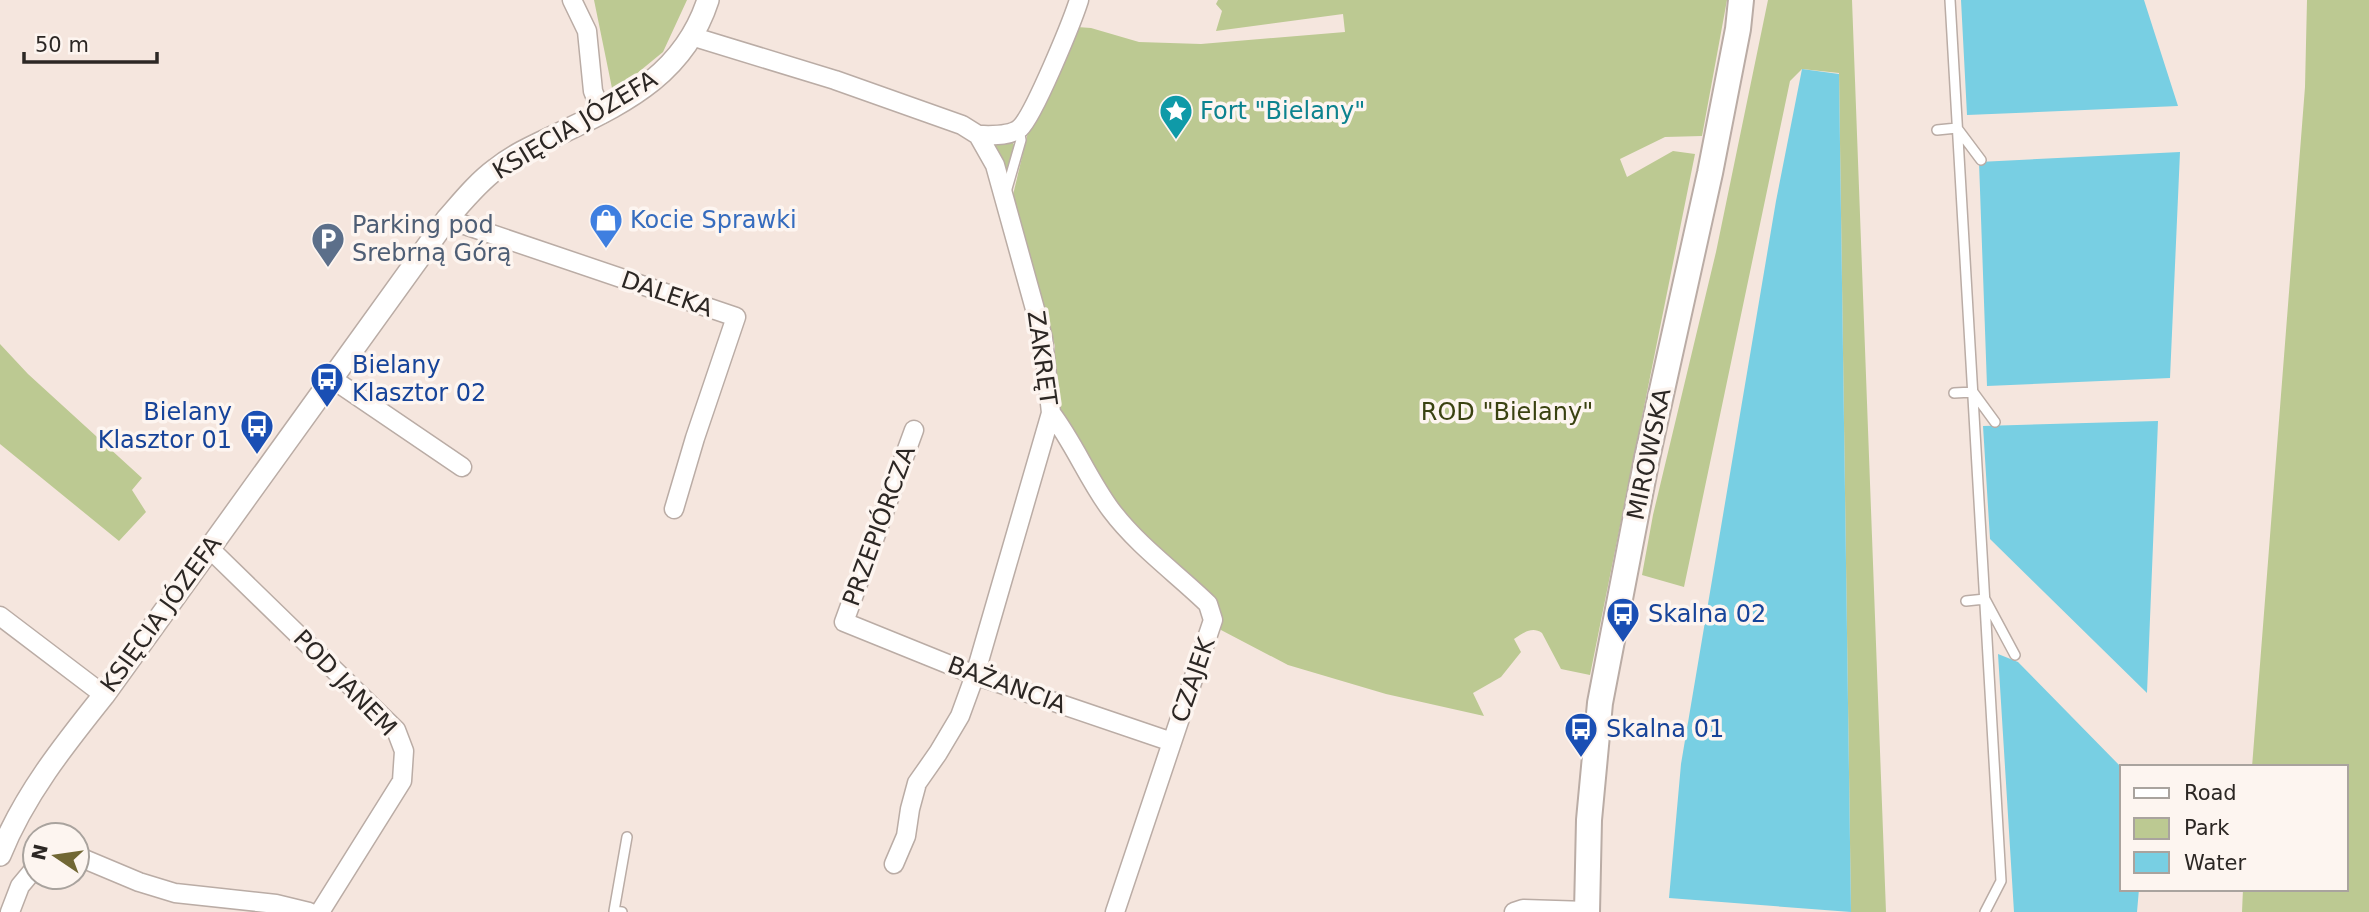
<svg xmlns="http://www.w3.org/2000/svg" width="2369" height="912" font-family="'DejaVu Sans',sans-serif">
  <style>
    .green { fill: #bcc992 }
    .water { fill: #78cfe3 }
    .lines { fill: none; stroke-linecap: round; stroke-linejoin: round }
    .service-casing { stroke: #baaca5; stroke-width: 12 }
    .minor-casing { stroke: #baaca5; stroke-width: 21 }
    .tertiary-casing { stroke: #baaca5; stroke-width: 24 }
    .secondary-casing { stroke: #baaca5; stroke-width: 28 }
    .service { stroke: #fff; stroke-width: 9 }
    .minor { stroke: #fff; stroke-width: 18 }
    .tertiary { stroke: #fff; stroke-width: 21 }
    .secondary { stroke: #fff; stroke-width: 24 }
    .labels { text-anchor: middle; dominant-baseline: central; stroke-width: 7; stroke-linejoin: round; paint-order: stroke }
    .culture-label { font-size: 24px; fill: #0d838f; stroke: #fdf5f0; text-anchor: start }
    .street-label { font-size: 24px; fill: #2c2724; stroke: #fdf5f0 }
    .shop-label { font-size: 24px; fill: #366cbe; stroke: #fdf5f0; text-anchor: start }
    .service-label { font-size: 24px; fill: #4e5e75; stroke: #fdf5f0; text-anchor: start }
    .transit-label { font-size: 24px; fill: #164399; stroke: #fdf5f0; text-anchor: start }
    .park-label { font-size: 24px; fill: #3a4211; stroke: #fdf5f0 }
  </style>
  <rect width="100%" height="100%" fill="#f5e6de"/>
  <path class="green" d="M594 0H687L663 52 613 93Z
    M1218 0H1727L1702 136 1665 137 1620 159 1627 177 1673 151 1695 154 1590 675 1561 669 1542 633C1532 626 1523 633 1514 639L1521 652 1501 677 1473 693 1484 716 1386 694 1288 665 1221 630 1220 614 1133 530 1102 490 1055 404V346L1012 199 1029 128 1077 27 1091 28 1139 42 1201 44 1345 32 1343 14 1216 31 1222 11 1216 4Z
    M1768 0H1852L1886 912H1851L1839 73 1802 69 1790 81 1684 587 1642 575 1653 515 1716 252Z
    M2307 0H2369V912H2242L2243 889H2346V767H2252L2305 87Z
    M1011 139 1015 147 1005 179 987 143Z
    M0 344 28 374 142 478 132 490 146 512 119 541 0 444Z"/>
  <path class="water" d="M1961 0H2144L2178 106 1967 115Z
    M1802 69 1839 74 1851 912 1669 898 1681 764 1776 201Z
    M2180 152 2170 378 1987 386 1979 162Z
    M2158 421 2147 693 1990 539 1983 426Z
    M1998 654 2018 662 2122 768V889H2139L2137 912H2014Z"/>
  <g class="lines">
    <defs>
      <path id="service" d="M1950 0 2001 881 1985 912
        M1937 130 1957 128 1981 160
        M1006 192 1021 140 1019 129
        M1954 393 1973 392 1995 422
        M1966 601 1985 599 2015 655
        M622 912 614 911 627 837"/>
      <path id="minor" d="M572 0 587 31 593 91 602 114
        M691 36 835 80 962 125 978 135 995 165 1043 338 1051 413 975 675 960 716 938 753 917 783 910 809 906 836 894 864
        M978 135C990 135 1010 137 1020 128 1034 115 1072 22 1079 0
        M447 219 736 317 695 438 674 509
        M331 378 462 467
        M1051 413C1074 443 1088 479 1111 510 1138 546 1176 573 1208 604L1213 620 1115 912
        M914 430 844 622 975 675 1172 742
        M209 548 396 730 404 751 402 781 320 912
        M0 616 104 695
        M77 856 139 882 175 893 276 904 309 912
        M10 912 20 886 35 868
        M1514 912 1523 909 1587 911"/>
      <path id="tertiary" d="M0 855C24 795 64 745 104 695L447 219C462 202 477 183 496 169 517 152 543 142 567 130 630 100 685 71 708 0"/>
      <path id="secondary" d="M1587 912 1589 820 1600 703 1647 458 1710 173 1738 29 1741 0"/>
    </defs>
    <use href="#service" class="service-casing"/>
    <use href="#minor" class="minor-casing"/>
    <use href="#tertiary" class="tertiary-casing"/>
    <use href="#secondary" class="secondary-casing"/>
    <use href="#service" class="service"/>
    <use href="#minor" class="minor"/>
    <use href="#tertiary" class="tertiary"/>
    <use href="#secondary" class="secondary"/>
  </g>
  <defs>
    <symbol id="sight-pin" viewBox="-11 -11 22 30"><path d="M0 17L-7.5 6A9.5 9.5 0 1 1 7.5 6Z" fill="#0f9aa8" stroke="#fdf5f0"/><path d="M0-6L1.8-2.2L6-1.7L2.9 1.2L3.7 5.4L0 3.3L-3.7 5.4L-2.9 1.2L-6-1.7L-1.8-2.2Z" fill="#fff"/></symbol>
    <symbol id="shop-pin" viewBox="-11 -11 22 30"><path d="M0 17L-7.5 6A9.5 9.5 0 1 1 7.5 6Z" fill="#3f7fe0" stroke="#fdf5f0"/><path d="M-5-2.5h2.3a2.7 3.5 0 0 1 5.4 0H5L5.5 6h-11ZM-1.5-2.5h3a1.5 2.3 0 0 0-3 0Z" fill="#fff"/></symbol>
    <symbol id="parking-pin" viewBox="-11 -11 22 30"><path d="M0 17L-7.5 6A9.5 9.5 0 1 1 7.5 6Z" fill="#5c6f8a" stroke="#fdf5f0"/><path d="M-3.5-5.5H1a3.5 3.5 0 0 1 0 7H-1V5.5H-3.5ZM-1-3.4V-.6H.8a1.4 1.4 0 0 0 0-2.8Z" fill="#fff"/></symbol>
    <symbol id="bus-pin" viewBox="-11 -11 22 30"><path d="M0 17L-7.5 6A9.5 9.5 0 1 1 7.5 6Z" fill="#1a4fb4" stroke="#fdf5f0"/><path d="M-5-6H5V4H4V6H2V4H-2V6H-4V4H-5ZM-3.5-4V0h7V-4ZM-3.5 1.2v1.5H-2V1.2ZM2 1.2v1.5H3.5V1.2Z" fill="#fff"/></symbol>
  </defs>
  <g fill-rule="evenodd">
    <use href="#sight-pin" x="1157" y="92" width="38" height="52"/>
    <use href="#shop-pin" x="587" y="201" width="38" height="52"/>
    <use href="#parking-pin" x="309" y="220" width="38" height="52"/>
    <use href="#bus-pin" x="308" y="360" width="38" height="52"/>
    <use href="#bus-pin" x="238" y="407" width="38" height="52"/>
    <use href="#bus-pin" x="1604" y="595" width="38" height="52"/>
    <use href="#bus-pin" x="1562" y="710" width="38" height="52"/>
  </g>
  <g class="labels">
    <g class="culture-label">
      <text x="1200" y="111">Fort "Bielany"</text>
    </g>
    <g class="street-label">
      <text transform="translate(575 125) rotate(-31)">KSIĘCIA JÓZEFA</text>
      <text transform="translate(667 294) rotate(19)">DALEKA</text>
      <text transform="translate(1042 358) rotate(82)">ZAKRĘT</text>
      <text transform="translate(1649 454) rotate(-78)">MIROWSKA</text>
      <text transform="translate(879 526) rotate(-70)">PRZEPIÓRCZA</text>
      <text transform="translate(161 614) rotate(-54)">KSIĘCIA JÓZEFA</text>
      <text transform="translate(1193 680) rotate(-71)">CZAJEK</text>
      <text transform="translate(345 683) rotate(46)">POD JANEM</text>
      <text transform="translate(1007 685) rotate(20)">BAŻANCIA</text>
    </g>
    <g class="shop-label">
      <text x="630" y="220">Kocie Sprawki</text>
    </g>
    <g class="service-label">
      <text x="352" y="225">Parking pod<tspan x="352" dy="28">Srebrną Górą</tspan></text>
    </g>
    <g class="transit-label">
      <text x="352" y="365">Bielany<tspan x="352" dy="28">Klasztor 02</tspan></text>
      <text x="232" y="412" text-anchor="end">Bielany<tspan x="232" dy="28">Klasztor 01</tspan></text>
      <text x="1648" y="614">Skalna 02</text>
      <text x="1606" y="729">Skalna 01</text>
    </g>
    <g class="park-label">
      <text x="1507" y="412">ROD "Bielany"</text>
    </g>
  </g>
  <rect x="2120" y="765" width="228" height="126" fill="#fdf5f0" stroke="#a9a39e" stroke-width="2"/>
  <rect x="2134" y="788" width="35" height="10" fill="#ffffff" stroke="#a9a39e" stroke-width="2"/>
  <text x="2184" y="800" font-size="21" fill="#2c2724">Road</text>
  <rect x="2134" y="818" width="35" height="21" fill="#bcc992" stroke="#a9a39e" stroke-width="2"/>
  <text x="2184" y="835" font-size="21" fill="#2c2724">Park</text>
  <rect x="2134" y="852" width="35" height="21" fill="#78cfe3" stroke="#a9a39e" stroke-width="2"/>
  <text x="2184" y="870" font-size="21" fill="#2c2724">Water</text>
  <g transform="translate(56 856) rotate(283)"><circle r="33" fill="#fdf5f0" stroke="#a9a39e" stroke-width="2"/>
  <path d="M0-5L12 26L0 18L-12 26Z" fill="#716734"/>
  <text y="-10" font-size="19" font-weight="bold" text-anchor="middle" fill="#2c2724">N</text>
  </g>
  <path d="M24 52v10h133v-10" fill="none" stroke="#2c2724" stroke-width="3.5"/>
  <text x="35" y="52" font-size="21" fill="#2c2724" stroke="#fdf5f0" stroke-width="5" paint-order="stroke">50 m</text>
</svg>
